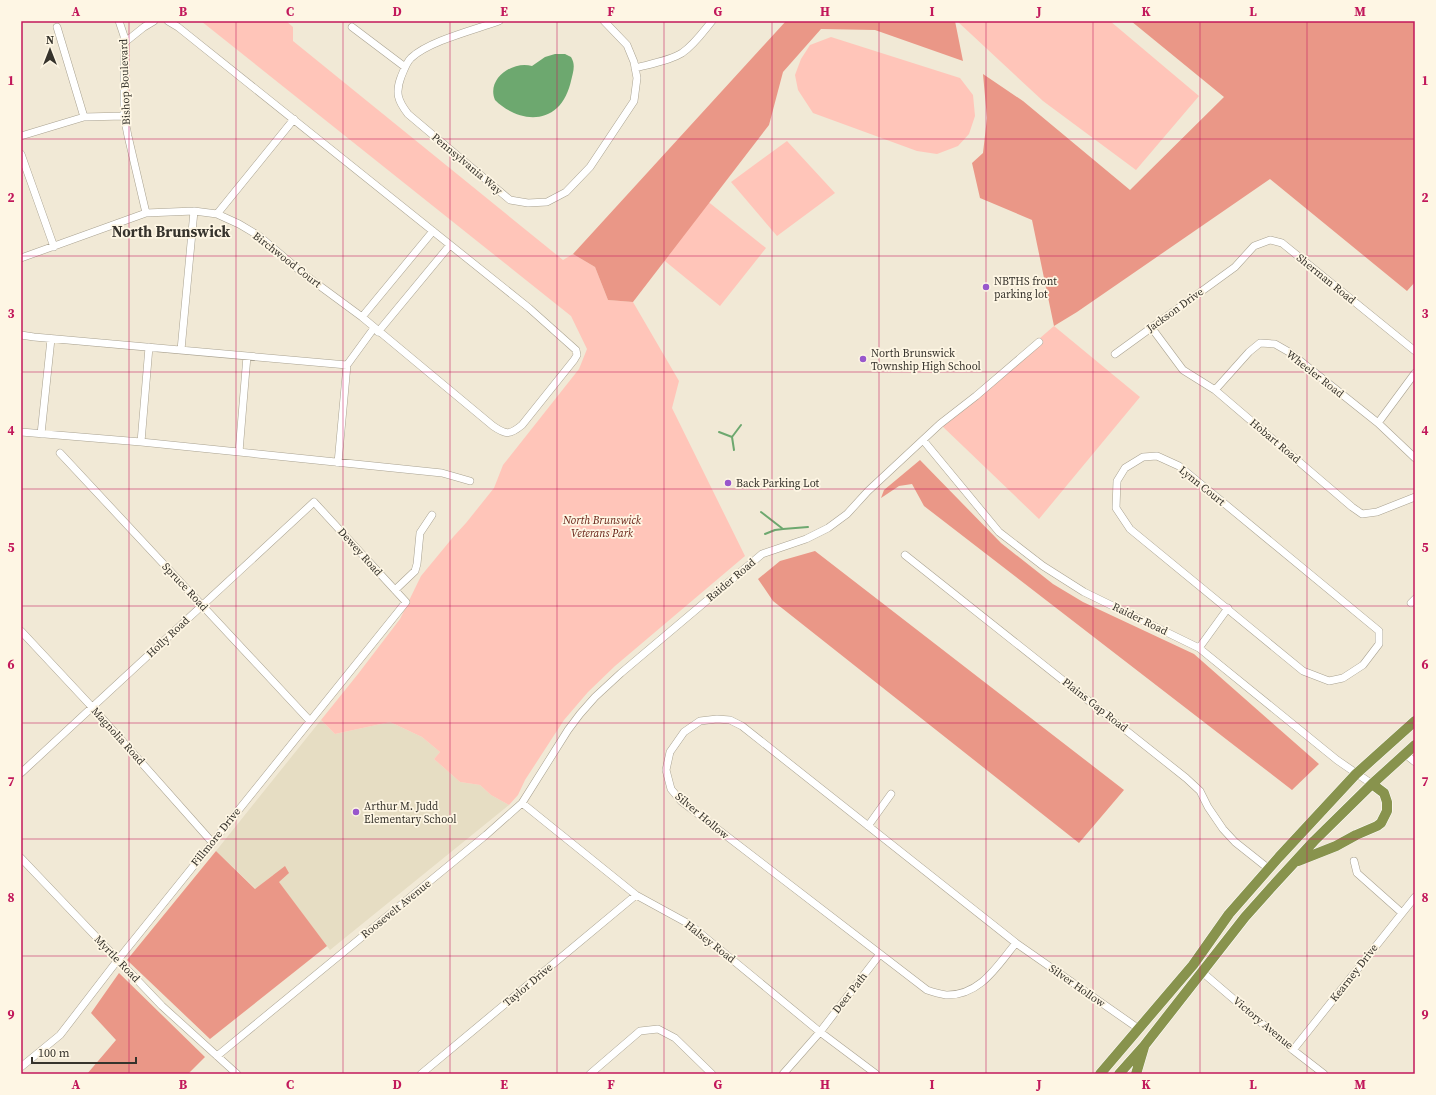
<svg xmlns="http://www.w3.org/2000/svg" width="1436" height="1095" font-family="'Source Serif 4',serif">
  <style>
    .built { fill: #e6ddc3 }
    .green { fill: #ffc5b9 }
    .forest { fill: #ea9787 }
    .water { fill: #6da86f }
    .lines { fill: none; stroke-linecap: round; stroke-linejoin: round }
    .stream { stroke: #6da86f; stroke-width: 2 }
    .minor-casing { stroke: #a9a291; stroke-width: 8 }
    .highway-casing { stroke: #fff; stroke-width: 11 }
    .minor { stroke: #fff; stroke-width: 7 }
    .highway { stroke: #88934d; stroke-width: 10 }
    .grid { fill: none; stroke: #c2185b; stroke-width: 1; stroke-opacity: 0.55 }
    .poi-dot { fill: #9857cc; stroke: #fef6e4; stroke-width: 1.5 }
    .labels { text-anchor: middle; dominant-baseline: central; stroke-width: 3.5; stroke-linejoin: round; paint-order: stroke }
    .street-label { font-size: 11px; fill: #36332c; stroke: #fef6e4 }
    .poi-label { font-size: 11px; fill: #36332c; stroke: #fef6e4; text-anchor: start }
    .park-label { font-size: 11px; font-style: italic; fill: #62190d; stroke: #fef6e4 }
    .district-label { font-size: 15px; font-weight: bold; fill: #36332c; stroke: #fef6e4 }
    .neatline { fill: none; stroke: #c2185b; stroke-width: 1.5 }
    .grid-label { font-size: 13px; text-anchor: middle; font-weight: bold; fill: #c2185b }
  </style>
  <rect width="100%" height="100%" fill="#f1e9d6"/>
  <path class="built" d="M321 720 335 734 390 722 422 737 440 752 434 759 460 782 480 785 491 795 509 805 330 950 273 875 256 889 216 851Z"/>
  <path class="green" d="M201 21H286L293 27V41L563 260 573 254 595 267 608 300 633 302 679 381 672 408 745 556 615 666 588 692 564 720 525 780 518 795 509 805 491 795 480 785 460 782 434 759 440 752 422 737 390 722 335 734 321 720 358 674 400 619 421 576 454 536 466 523 494 488 503 465 579 369 587 349 571 316Z
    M957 21H1110L1199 96 1136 170 1043 101Z
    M831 37 960 78 973 95 975 116 969 134 958 146 937 154 917 151 813 113 798 90 795 75 801 59 810 45Z
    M787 141 835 193 777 236 731 182Z
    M706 200 766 248 720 306 660 257Z
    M1054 326 1140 397 1039 519 940 424Z"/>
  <path class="forest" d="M786 21H955L963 61 875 30 821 29 783 72 769 125 633 302 608 300 595 267 573 254Z
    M1131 21H1415V282L1407 291 1270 179 1077 312 1054 326 1032 220 980 198 972 163 983 153 987 118 983 74 1023 101 1130 190 1224 97Z
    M920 460 1001 543 1053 584 1083 602 1194 654 1319 764 1292 790 924 506 912 484 899 486 881 498 884 490Z
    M815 551 1124 790 1079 843 773 601 758 579 780 561Z
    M216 851 255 889 285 866 289 873 279 882 327 946 210 1039 127 960Z
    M119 973 205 1057 188 1074H87L116 1040 91 1013Z"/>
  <path class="water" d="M555 54H565L571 57C576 65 573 72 571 81 569 90 564 102 557 108 538 125 511 116 495 100 486 79 513 60 532 66L545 57Z"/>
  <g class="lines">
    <path class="stream" d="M719 432 732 437
      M734 450 732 437 741 425
      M761 512 783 529 808 527
      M765 534 775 530 783 529"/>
    <defs>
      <path id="minor" d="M119 21 124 36V116L128 136 146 213
        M499 21C474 30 429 41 411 58 406 63 404 70 401 77 395 93 398 101 408 114L510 200 528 203 547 202 566 192 590 167 634 101 637 78 634 62 627 45 604 21
        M57 27 84 117
        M352 27 405 67
        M124 43 144 27 154 21
        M635 68C650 64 669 61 682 53 694 45 703 32 712 21
        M21 136 84 117 124 116
        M21 154 54 247
        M217 214 294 119
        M21 258 146 213 194 211 217 214 239 224 259 236 305 275 362 317 493 426C506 435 510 435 522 425L574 360 577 355 576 350 529 308 178 27 168 21
        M362 317 433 231
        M1151 327 1183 370 1215 390 1352 507 1362 514 1377 512 1415 497
        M378 332 450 245
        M21 335 34 337 347 365 374 328
        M181 350 194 211
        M1115 354 1235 267 1254 246 1270 240 1282 243 1415 351
        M1215 390 1249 352 1260 343 1275 344 1289 352 1378 423 1415 458
        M1378 423 1415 373
        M21 432 141 442 442 473 470 481
        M41 434 51 339
        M923 440 999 532 1043 566 1084 592 1199 648 1337 760 1372 784
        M141 442 149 347
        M239 452 247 356
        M60 453 310 721
        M1157 456 1179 466 1379 631V644L1363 665 1343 678 1329 681 1303 671 1130 529 1116 508 1117 481 1125 468 1143 457Z
        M338 463 347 365
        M905 555 1186 778 1200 791 1208 807 1223 829 1235 842 1269 869
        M395 590 415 571 417 564 420 533 432 515
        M1411 603 1415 599
        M21 631 92 707 212 842
        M1199 648 1228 608
        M1405 754 1415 762
        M21 773 314 502 406 602 117 961 60 1035 21 1067
        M522 803 636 895 689 924 820 1032 876 1074
        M868 826 891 794
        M21 858 162 1006 237 1074
        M1354 861 1357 873 1402 913
        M1016 943C997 966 980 996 946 995 940 994 933 992 927 990L681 801 671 789 666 770 670 752 684 732 700 721 717 719 730 720 742 726 1016 943 1139 1029
        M1202 972 1293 1050 1324 1074
        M1293 1050 1415 897
        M217 1056 486 835 522 803 568 730 580 714 595 697 621 673 762 554 806 539 828 528 847 514 868 491 940 424 976 396 1039 342
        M421 1074 636 895
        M590 1074 640 1031 658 1029 675 1038 712 1074
        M783 1074 820 1032 880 954"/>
      <path id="highway" d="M1298 861 1336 846 1356 835 1377 826 1381 823 1387 811V802L1384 793 1372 784
        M1100 1074 1193 965 1229 914 1279 857 1356 774 1415 721
        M1119 1074 1144 1046 1245 917 1270 889 1314 841 1372 784 1415 745
        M1136 1074 1144 1047"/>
    </defs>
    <use href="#minor" class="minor-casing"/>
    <use href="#highway" class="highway-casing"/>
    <use href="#minor" class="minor"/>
    <use href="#highway" class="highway"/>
  </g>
  <path class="grid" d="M129 21V1074M236 21V1074M343 21V1074M450 21V1074M557 21V1074M664 21V1074M772 21V1074M879 21V1074M986 21V1074M1093 21V1074M1200 21V1074M1307 21V1074M21 139H1415M21 256H1415M21 372H1415M21 489H1415M21 606H1415M21 723H1415M21 839H1415M21 956H1415"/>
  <g class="poi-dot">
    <circle cx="986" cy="287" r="4"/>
    <circle cx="863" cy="359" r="4"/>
    <circle cx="728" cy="483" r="4"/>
    <circle cx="356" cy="812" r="4"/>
  </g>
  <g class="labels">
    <g class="street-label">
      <text transform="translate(125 82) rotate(-92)">Bishop Boulevard</text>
      <text transform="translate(467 164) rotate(40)">Pennsylvania Way</text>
      <text transform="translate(287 260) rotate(38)">Birchwood Court</text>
      <text transform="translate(1326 279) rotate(39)">Sherman Road</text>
      <text transform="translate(1175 310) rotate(-36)">Jackson Drive</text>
      <text transform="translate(1315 374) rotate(38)">Wheeler Road</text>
      <text transform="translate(1275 441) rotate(40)">Hobart Road</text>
      <text transform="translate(1202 486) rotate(39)">Lynn Court</text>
      <text transform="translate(360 552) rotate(48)">Dewey Road</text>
      <text transform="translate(731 580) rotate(-40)">Raider Road</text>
      <text transform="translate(185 587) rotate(47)">Spruce Road</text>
      <text transform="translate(1140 619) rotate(26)">Raider Road</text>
      <text transform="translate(168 637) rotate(-43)">Holly Road</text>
      <text transform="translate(1095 705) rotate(38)">Plains Gap Road</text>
      <text transform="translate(118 736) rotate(48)">Magnolia Road</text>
      <text transform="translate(702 816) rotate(40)">Silver Hollow</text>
      <text transform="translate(216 837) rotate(-51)">Fillmore Drive</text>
      <text transform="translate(396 909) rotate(-39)">Roosevelt Avenue</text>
      <text transform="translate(710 942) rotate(38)">Halsey Road</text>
      <text transform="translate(117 959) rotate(46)">Myrtle Road</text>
      <text transform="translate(1354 973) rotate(-52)">Kearney Drive</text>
      <text transform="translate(528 985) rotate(-40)">Taylor Drive</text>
      <text transform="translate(1077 986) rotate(35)">Silver Hollow</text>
      <text transform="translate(850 993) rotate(-52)">Deer Path</text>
      <text transform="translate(1263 1023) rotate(40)">Victory Avenue</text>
    </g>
    <g class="poi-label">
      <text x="994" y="281">NBTHS front<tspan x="994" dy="13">parking lot</tspan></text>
      <text x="871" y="353">North Brunswick<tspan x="871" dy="13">Township High School</tspan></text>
      <text x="736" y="483">Back Parking Lot</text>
      <text x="364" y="806">Arthur M. Judd<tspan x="364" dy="13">Elementary School</tspan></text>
    </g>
    <g class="park-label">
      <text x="602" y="520">North Brunswick<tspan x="602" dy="13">Veterans Park</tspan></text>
    </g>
    <g class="district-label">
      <text x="171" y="231">North Brunswick</text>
    </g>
  </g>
  <rect width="1436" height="1095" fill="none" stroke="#fef6e4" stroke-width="44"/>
  <g transform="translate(50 50)" stroke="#fef6e4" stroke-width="3" paint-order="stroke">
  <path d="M0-3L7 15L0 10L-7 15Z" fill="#36332c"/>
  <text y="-6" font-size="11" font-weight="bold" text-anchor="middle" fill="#36332c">N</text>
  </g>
  <path d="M32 1057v6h104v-6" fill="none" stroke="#36332c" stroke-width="2"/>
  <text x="38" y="1057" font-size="12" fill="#36332c" stroke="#fef6e4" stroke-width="3" paint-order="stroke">100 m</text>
  <rect x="22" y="22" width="1392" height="1051" class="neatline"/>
  <g class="grid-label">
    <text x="76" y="16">A</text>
    <text x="183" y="16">B</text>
    <text x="290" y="16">C</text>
    <text x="397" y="16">D</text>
    <text x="504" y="16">E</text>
    <text x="611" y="16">F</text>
    <text x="718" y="16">G</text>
    <text x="825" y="16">H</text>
    <text x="932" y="16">I</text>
    <text x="1039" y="16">J</text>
    <text x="1146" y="16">K</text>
    <text x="1253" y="16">L</text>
    <text x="1360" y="16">M</text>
    <text x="11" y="85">1</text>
    <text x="1425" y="85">1</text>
    <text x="11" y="202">2</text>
    <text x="1425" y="202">2</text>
    <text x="11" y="318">3</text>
    <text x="1425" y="318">3</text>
    <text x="11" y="435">4</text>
    <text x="1425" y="435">4</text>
    <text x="11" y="552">5</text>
    <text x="1425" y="552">5</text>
    <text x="11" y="669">6</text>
    <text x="1425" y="669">6</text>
    <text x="11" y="786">7</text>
    <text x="1425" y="786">7</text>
    <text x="11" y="902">8</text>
    <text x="1425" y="902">8</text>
    <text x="11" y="1019">9</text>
    <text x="1425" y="1019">9</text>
    <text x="76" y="1089">A</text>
    <text x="183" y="1089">B</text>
    <text x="290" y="1089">C</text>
    <text x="397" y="1089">D</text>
    <text x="504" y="1089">E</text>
    <text x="611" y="1089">F</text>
    <text x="718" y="1089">G</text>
    <text x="825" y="1089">H</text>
    <text x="932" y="1089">I</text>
    <text x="1039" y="1089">J</text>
    <text x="1146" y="1089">K</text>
    <text x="1253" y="1089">L</text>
    <text x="1360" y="1089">M</text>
  </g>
</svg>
